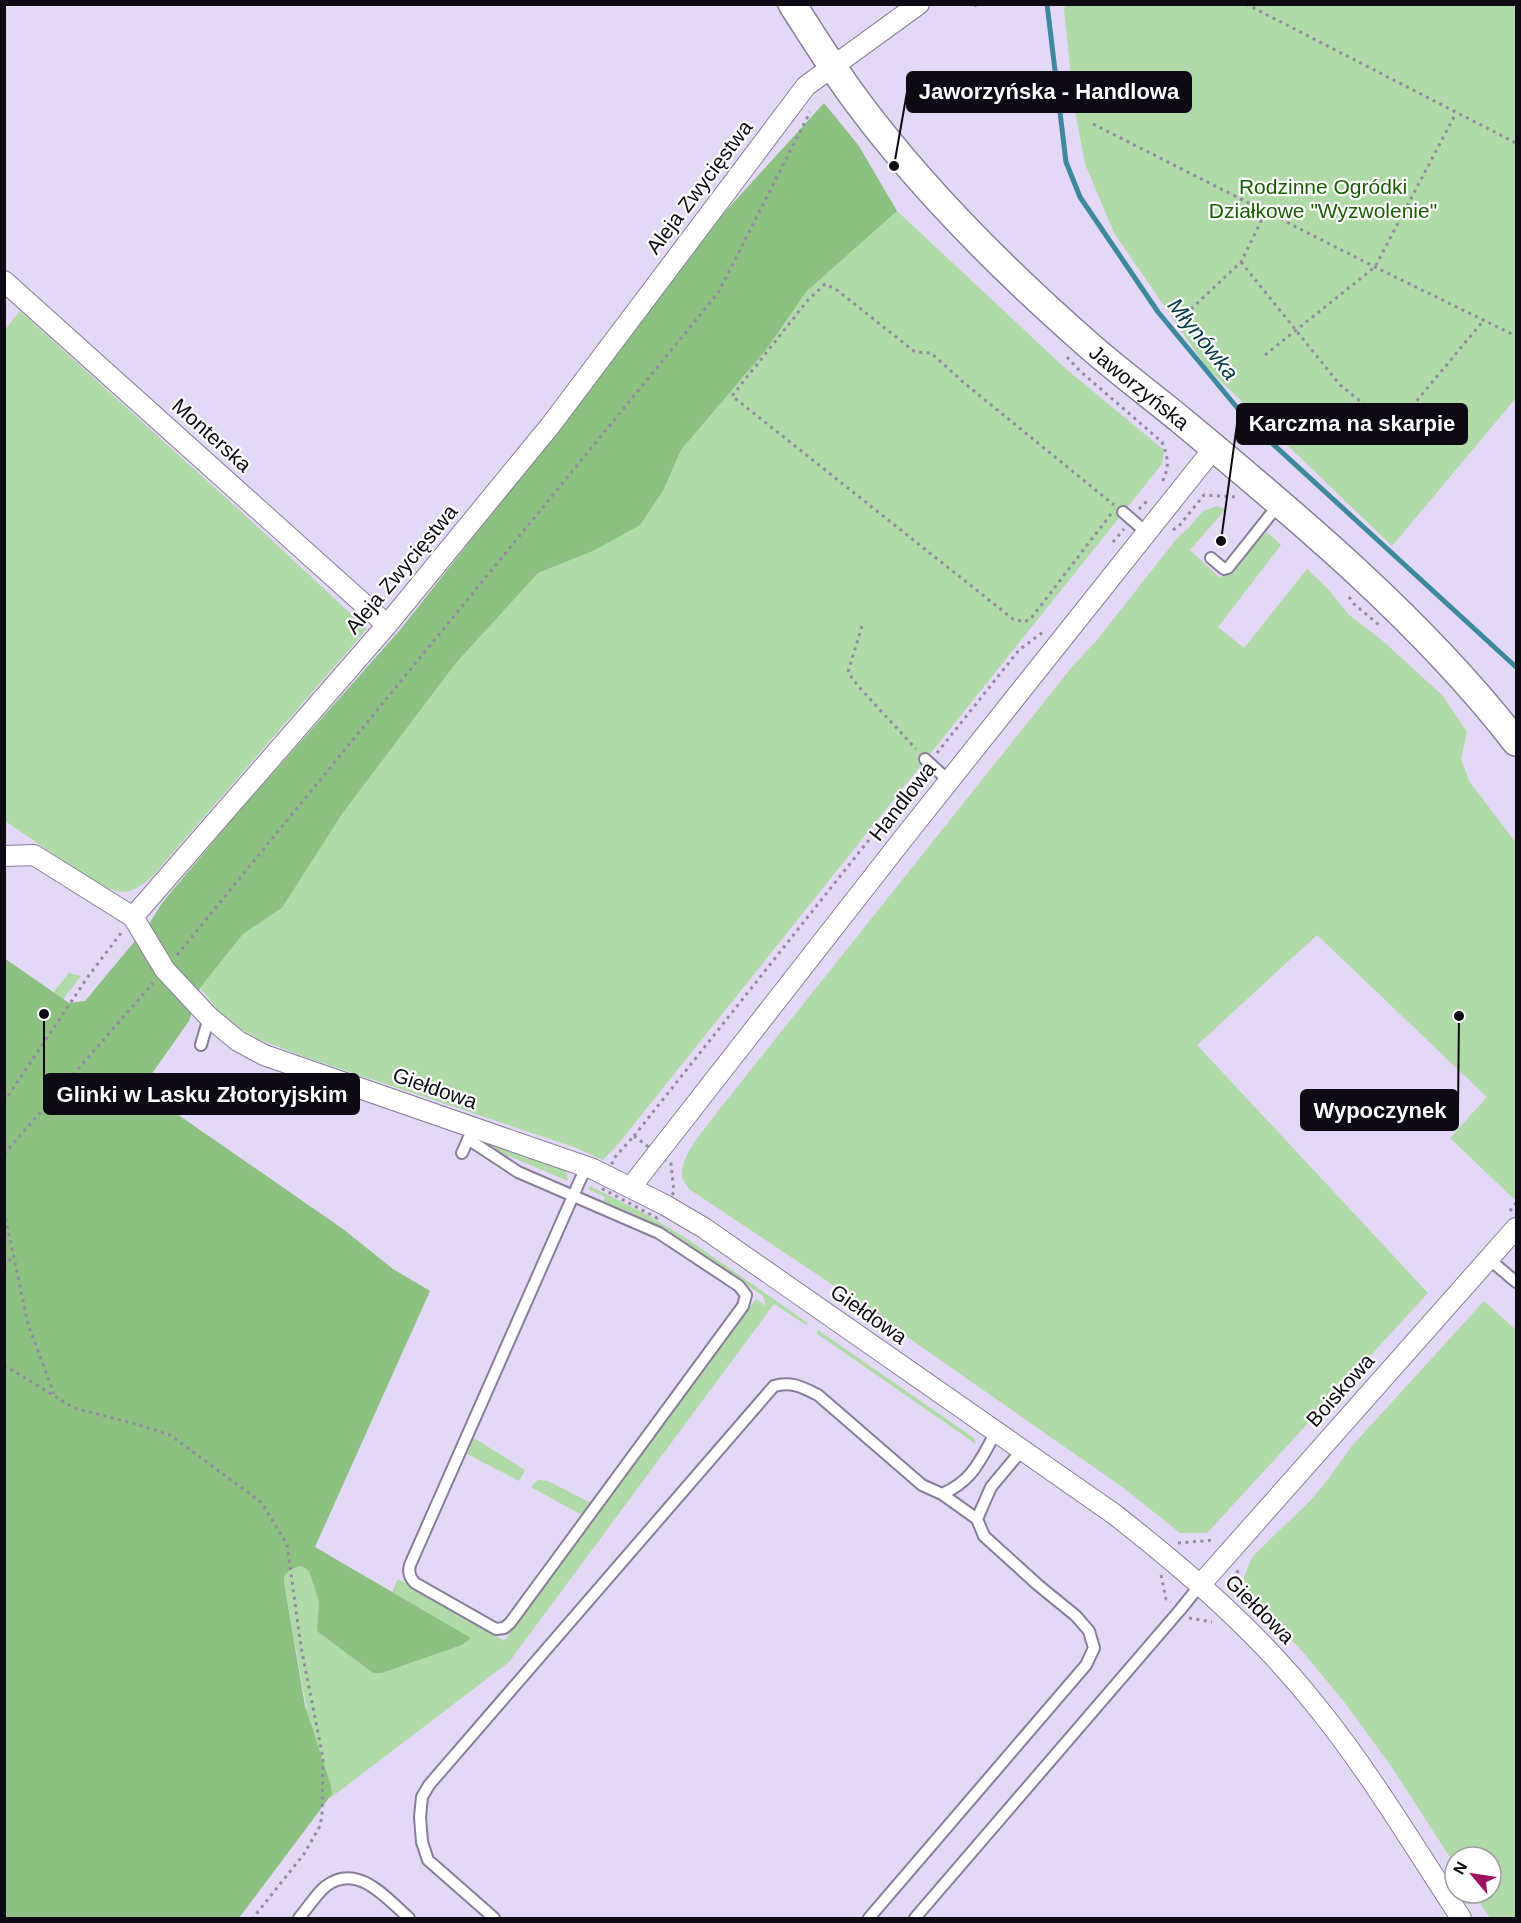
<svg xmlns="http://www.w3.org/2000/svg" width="1521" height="1923" font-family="Helvetica,sans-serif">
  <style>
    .green { fill: #b0daa7 }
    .forest { fill: #8cc181 }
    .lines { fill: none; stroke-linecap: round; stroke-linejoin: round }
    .stream { stroke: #3e899e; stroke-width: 5 }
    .lane-casing { stroke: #897e99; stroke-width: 14 }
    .street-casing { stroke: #897e99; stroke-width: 22 }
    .secondary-casing { stroke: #897e99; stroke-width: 30 }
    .path { stroke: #948ba2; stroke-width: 3; stroke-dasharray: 3 4.5; stroke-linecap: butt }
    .lane { stroke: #fff; stroke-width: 10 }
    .street { stroke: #fff; stroke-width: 20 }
    .secondary { stroke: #fff; stroke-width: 27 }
    .labels { text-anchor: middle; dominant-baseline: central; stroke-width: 4.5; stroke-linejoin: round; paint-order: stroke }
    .park-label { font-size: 21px; fill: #185e01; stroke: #fff }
    .street-label { font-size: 21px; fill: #0e0a14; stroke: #fff }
    .water-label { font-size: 22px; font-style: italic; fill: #053a44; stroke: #fff }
    .leader { fill: none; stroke: #0e0a14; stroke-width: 2 }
    .callout-dot { fill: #0e0a14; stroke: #fff; stroke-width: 2 }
    .callout { fill: #0e0a14; stroke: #0e0a14; stroke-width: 2 }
    .callout-label { font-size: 22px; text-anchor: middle; font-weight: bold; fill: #fff }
  </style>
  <rect width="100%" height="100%" fill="#e4d8f7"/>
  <path class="green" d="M1066 5H1516V398L1392 546 1207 368 1114 233 1085 164 1074 105 1064 9Z
    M897 211 1065 368 1164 450 1162 464 619 1143 603 1160 574 1147 308 1058 258 1039 239 1028 220 1013 200 988 243 934 282 908 342 814 456 663 538 573 593 551 664 489 681 450 766 350 806 292Z
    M20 311 259 528 367 629 151 878C129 895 125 895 99 885L5 821 4 331Z
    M1216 506 1226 509 1190 550 1220 578 1267 532 1281 545 1218 627 1244 648 1307 569 1328 589 1349 615 1383 641 1443 696 1467 732 1461 759 1469 781 1516 843V1196L1514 1199 1450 1138 1487 1097 1317 935 1197 1045 1428 1293 1207 1533H1180L1125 1489 827 1281 689 1189C687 1185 683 1181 682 1177 679 1156 707 1127 718 1111L1072 667 1097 640 1178 537 1188 529 1202 512Z
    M69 973 81 976 5 1076V1052Z
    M482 1140 561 1167 567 1173 568 1181 483 1145Z
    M590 1186 644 1213 686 1238 808 1323 806 1325 774 1304 509 1662 329 1799 332 1794 331 1785 308 1717 284 1582C284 1571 291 1568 301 1566L309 1571 319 1602 317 1628 318 1632 373 1673H382L462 1645 471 1638 392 1592 398 1579 504 1641 756 1299 766 1306 763 1296 676 1236 653 1223 603 1201 605 1197 588 1189Z
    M1484 1301 1516 1330V1918H1490L1473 1893H1491V1857H1455V1865L1391 1766 1342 1699 1302 1651 1246 1592 1244 1577 1252 1557 1311 1500 1329 1478 1351 1447Z
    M818 1330 974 1438 976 1444 816 1333Z
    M474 1438 525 1470 519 1481 467 1454Z
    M538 1480 548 1481 591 1503 582 1515 531 1487Z"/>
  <path class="forest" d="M824 103 859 146 897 211 806 292 766 350 681 450 664 489 640 525 593 551 538 573 456 663 342 814 282 908 243 934 200 988 189 1021 141 1089 343 1229 393 1269 430 1291 315 1547 471 1638 462 1645 382 1673H373L318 1632 317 1628 319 1602 309 1571 301 1566C291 1569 284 1571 284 1582L305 1706 331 1785 332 1794 239 1918H5L4 958 69 1003 85 1001 149 924 162 903 233 818 400 630 615 357 713 225Z"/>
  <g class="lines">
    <path class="stream" d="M1047 4 1066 162 1080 197 1158 312 1249 422 1516 667"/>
    <defs>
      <path id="lane" d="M1123 512 1147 533
        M1211 558 1224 569 1228 568 1279 504
        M925 759 949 781
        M201 1045 209 1017
        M468 1139 518 1172 659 1233 739 1286 746 1295 743 1306 510 1623 504 1628 496 1629 415 1583C410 1578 408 1572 410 1565L573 1196 586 1167
        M462 1153 470 1135
        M1489 1259 1516 1282
        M942 1494 977 1519
        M299 1918C307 1909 316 1894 326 1886 358 1862 387 1899 409 1918
        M494 1918 428 1860 422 1842 420 1817 422 1797 429 1785 774 1386C791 1381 802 1387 818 1395L922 1485 942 1494C973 1481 980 1460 996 1432
        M869 1918 1086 1665 1094 1648 1089 1631 1076 1616 1038 1585 984 1536 977 1519 991 1487 1022 1450
        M915 1918 1180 1610 1201 1584"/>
      <path id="street" d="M4 281 387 625
        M4 856 34 855 133 917 165 970 209 1017 238 1041 264 1055 593 1169 665 1205 704 1228 1114 1514C1188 1572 1259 1633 1318 1708 1371 1774 1415 1848 1461 1918
        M133 917 387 625 550 426 806 86 919 4
        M631 1187 902 840 1214 448
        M1201 1584 1516 1228"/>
      <g id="secondary">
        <path id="s1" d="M792 4C812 35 831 66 853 96 921 189 1006 273 1093 349 1122 374 1153 397 1182 421 1299 518 1423 622 1516 742"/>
      </g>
    </defs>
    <use href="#lane" class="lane-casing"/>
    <use href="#street" class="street-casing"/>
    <use href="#secondary" class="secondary-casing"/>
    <path class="path" d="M975 4 977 8
      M1246 4 1516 143
      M1093 124 1375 267 1516 336
      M1241 262 1340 385 1394 428 1484 320
      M1191 309 1241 262 1266 211
      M1265 355 1375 267 1456 113
      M1067 357 1080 371 1162 442C1168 457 1170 467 1162 482
      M1139 509 1149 499
      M1111 514 1032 617 1025 622 1013 619 732 396 808 300 825 284 837 290 915 352 931 353 963 382 1114 505
      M1173 530 1179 526 1204 495 1237 497
      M1113 542 1124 529
      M1349 597 1354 604 1379 625
      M862 626 848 672 858 686 916 749
      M937 753 1019 650 1043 632
      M177 955 718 293 810 112
      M4 1102 87 978 121 933
      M634 1136 922 773
      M634 1136 671 1164 674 1192 657 1218 601 1188 615 1157Z
      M4 1154 153 983
      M4 1211 28 1324 54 1394
      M1510 1211 1516 1203
      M4 1267 13 1255
      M4 1365 74 1408 136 1424 170 1435 261 1502 287 1544 301 1647 323 1758 322 1815 320 1826 304 1854 253 1918
      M1178 1543 1215 1540
      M1161 1575 1166 1599 1171 1602
      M1238 1595 1235 1585 1238 1569
      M1189 1618 1212 1622"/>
    <use href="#lane" class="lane"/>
    <use href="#street" class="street"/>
    <use href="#secondary" class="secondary"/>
  </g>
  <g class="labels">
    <g class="park-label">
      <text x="1323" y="186">Rodzinne Ogródki<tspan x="1323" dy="24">Działkowe "Wyzwolenie"</tspan></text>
    </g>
    <g class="street-label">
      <text transform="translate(699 187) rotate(-53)">Aleja Zwycięstwa</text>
      <text stroke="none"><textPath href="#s1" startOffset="520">Jaworzyńska</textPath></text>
      <text transform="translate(212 435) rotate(42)">Monterska</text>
      <text transform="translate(401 569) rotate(-50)">Aleja Zwycięstwa</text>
      <text transform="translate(902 801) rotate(-52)">Handlowa</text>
      <text transform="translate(435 1088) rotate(19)">Giełdowa</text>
      <text transform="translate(869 1314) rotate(35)">Giełdowa</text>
      <text transform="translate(1340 1390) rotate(-48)">Boiskowa</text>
      <text transform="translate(1260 1609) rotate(45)">Giełdowa</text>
    </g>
    <g class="water-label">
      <text transform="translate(1203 339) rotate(51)">Młynówka</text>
    </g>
  </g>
  <path class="leader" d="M894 166L907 92M1221 541L1237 424M44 1014L44 1094M1459 1016L1458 1110"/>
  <g class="callout-dot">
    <circle cx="894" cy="166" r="6"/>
    <circle cx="1221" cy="541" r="6"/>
    <circle cx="44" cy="1014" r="6"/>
    <circle cx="1459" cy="1016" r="6"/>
  </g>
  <g class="callout">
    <rect x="907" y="72" width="284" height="40" rx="6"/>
    <rect x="1237" y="404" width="230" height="40" rx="6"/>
    <rect x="44" y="1074" width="315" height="40" rx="6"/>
    <rect x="1301" y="1090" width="157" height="40" rx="6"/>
  </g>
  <g class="callout-label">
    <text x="1049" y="99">Jaworzyńska - Handlowa</text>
    <text x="1352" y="431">Karczma na skarpie</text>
    <text x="202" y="1102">Glinki w Lasku Złotoryjskim</text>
    <text x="1380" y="1118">Wypoczynek</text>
  </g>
  <rect width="1521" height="1923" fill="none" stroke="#0e0a14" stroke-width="12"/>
  <g transform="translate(1473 1875) rotate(299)"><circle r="28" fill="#ffffff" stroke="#9f9da1" stroke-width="1.5"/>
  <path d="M0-4.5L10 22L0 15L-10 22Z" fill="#9d1361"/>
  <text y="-9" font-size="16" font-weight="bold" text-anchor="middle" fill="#0e0a14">N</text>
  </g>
</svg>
